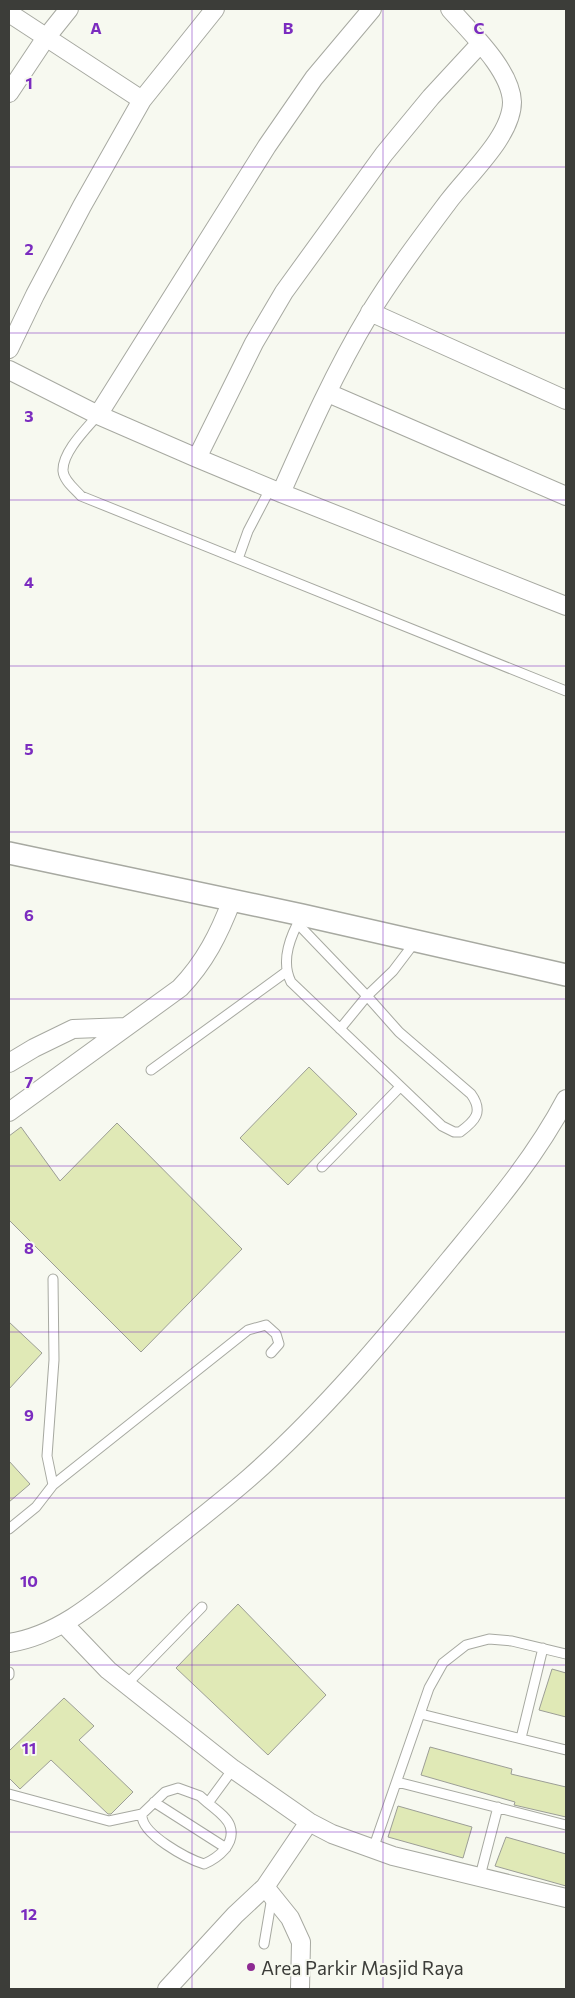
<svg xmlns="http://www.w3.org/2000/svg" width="575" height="1998" font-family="Commissioner,sans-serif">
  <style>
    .building { fill: #e0e9b6; stroke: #9c9e96 }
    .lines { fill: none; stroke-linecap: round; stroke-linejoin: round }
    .service-casing { stroke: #a7a9a1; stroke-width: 11 }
    .minor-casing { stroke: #a7a9a1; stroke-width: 20 }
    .tertiary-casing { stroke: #a7a9a1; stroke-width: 24 }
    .service { stroke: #fff; stroke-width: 9 }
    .minor { stroke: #fff; stroke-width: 18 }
    .tertiary { stroke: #fff; stroke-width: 21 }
    .grid { fill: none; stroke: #7b2cbf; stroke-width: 1; stroke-opacity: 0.55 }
    .poi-dot { fill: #8e2b93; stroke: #f7f9f0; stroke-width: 2 }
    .labels { text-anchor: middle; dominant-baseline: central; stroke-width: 4; stroke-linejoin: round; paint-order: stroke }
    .poi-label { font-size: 19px; fill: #3c3d39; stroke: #f7f9f0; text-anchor: start }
    .grid-label { font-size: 16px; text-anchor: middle; font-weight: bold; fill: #7b2cbf; stroke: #f7f9f0; stroke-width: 4; stroke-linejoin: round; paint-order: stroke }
  </style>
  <rect width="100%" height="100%" fill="#f7f9f0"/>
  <path class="building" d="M309 1067 357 1114 288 1185 240 1138Z
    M117 1123 242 1249 141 1352 9 1220V1136L21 1127 60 1181Z
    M9 1322 42 1353 9 1389Z
    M9 1461 30 1484 9 1502Z
    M238 1604 326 1695 268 1755 176 1668Z
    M552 1669 566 1673V1717L539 1710Z
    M64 1698 94 1726 79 1740 133 1792 111 1814H108L51 1760 20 1789 9 1778V1751Z
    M430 1747 512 1769 511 1774 566 1787V1817L514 1805 515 1802 421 1775Z
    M398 1806 472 1827 463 1858 388 1837Z
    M506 1837 566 1854V1886L495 1866Z"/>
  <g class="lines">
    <defs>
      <path id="service" d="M98 415C87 428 62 452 63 471 64 481 75 489 81 496L566 691
        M238 559 248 531 270 489
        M302 915C291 935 280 960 291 982L442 1126 454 1132H460C475 1121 484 1112 471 1094L399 1032 367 996 393 971 415 942
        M297 923 367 996 340 1029
        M151 1070 286 972
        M322 1167 400 1087
        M53 1485 248 1330 266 1325 276 1334 279 1344 271 1353
        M9 1529 36 1507 53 1485 47 1456 54 1360 53 1279
        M9 1672V1675
        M127 1684 202 1607
        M421 1714 566 1750
        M521 1738 543 1648
        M397 1782 566 1825
        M9 1794 109 1821 142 1814 165 1792 178 1788 200 1796 208 1803 233 1769
        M154 1802 226 1848
        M142 1814C140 1834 188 1859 204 1864 218 1858 236 1844 230 1826 227 1817 215 1809 208 1803
        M373 1849 429 1688 443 1663 466 1645 489 1639 512 1641 566 1654
        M480 1876 498 1807
        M264 1944 272 1897"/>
      <path id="minor" d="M9 13 142 100
        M9 93 45 39 69 9
        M370 312 566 400
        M9 349 35 295 82 206 142 100 215 9
        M9 370 98 415 197 458 281 493 566 606
        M328 393 566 496
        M98 415 267 146 314 78 372 9
        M197 458 254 343 284 292 384 154 431 97 480 44
        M281 493C308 432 335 371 370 313 393 275 421 238 448 202 468 175 512 136 512 102 511 70 470 32 450 9
        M9 1063 34 1048 73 1029 126 1027
        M9 1112 180 988C205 962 219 934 232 900
        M64 1624 108 1670 233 1769 309 1822 332 1834 393 1856 566 1898
        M9 1643C66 1634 109 1590 153 1556 185 1530 218 1505 249 1478 323 1413 387 1336 450 1259 492 1208 535 1158 566 1099
        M265 1887 290 1918 301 1942 300 1989
        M167 1989 235 1915 265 1887 309 1822"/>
      <path id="tertiary" d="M9 853 302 915 566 975"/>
    </defs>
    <use href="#service" class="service-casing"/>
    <use href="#minor" class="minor-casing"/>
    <use href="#tertiary" class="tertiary-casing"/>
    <use href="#service" class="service"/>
    <use href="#minor" class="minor"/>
    <use href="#tertiary" class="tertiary"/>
  </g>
  <path class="grid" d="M192 9V1989M383 9V1989M9 167H566M9 333H566M9 500H566M9 666H566M9 832H566M9 999H566M9 1166H566M9 1332H566M9 1498H566M9 1665H566M9 1832H566"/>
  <circle class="poi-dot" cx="251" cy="1967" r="5"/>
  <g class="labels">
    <g class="poi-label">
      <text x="261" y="1967">Area Parkir Masjid Raya</text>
    </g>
  </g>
  <g class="grid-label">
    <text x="96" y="34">A</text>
    <text x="288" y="34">B</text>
    <text x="479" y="34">C</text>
    <text x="29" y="89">1</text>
    <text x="29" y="255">2</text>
    <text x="29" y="422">3</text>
    <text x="29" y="588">4</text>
    <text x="29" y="755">5</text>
    <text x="29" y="921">6</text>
    <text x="29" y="1088">7</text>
    <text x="29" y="1254">8</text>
    <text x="29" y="1421">9</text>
    <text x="29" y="1587">10</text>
    <text x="29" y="1754">11</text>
    <text x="29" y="1920">12</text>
  </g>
  <rect width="575" height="1998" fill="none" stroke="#3c3d39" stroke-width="20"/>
</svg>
